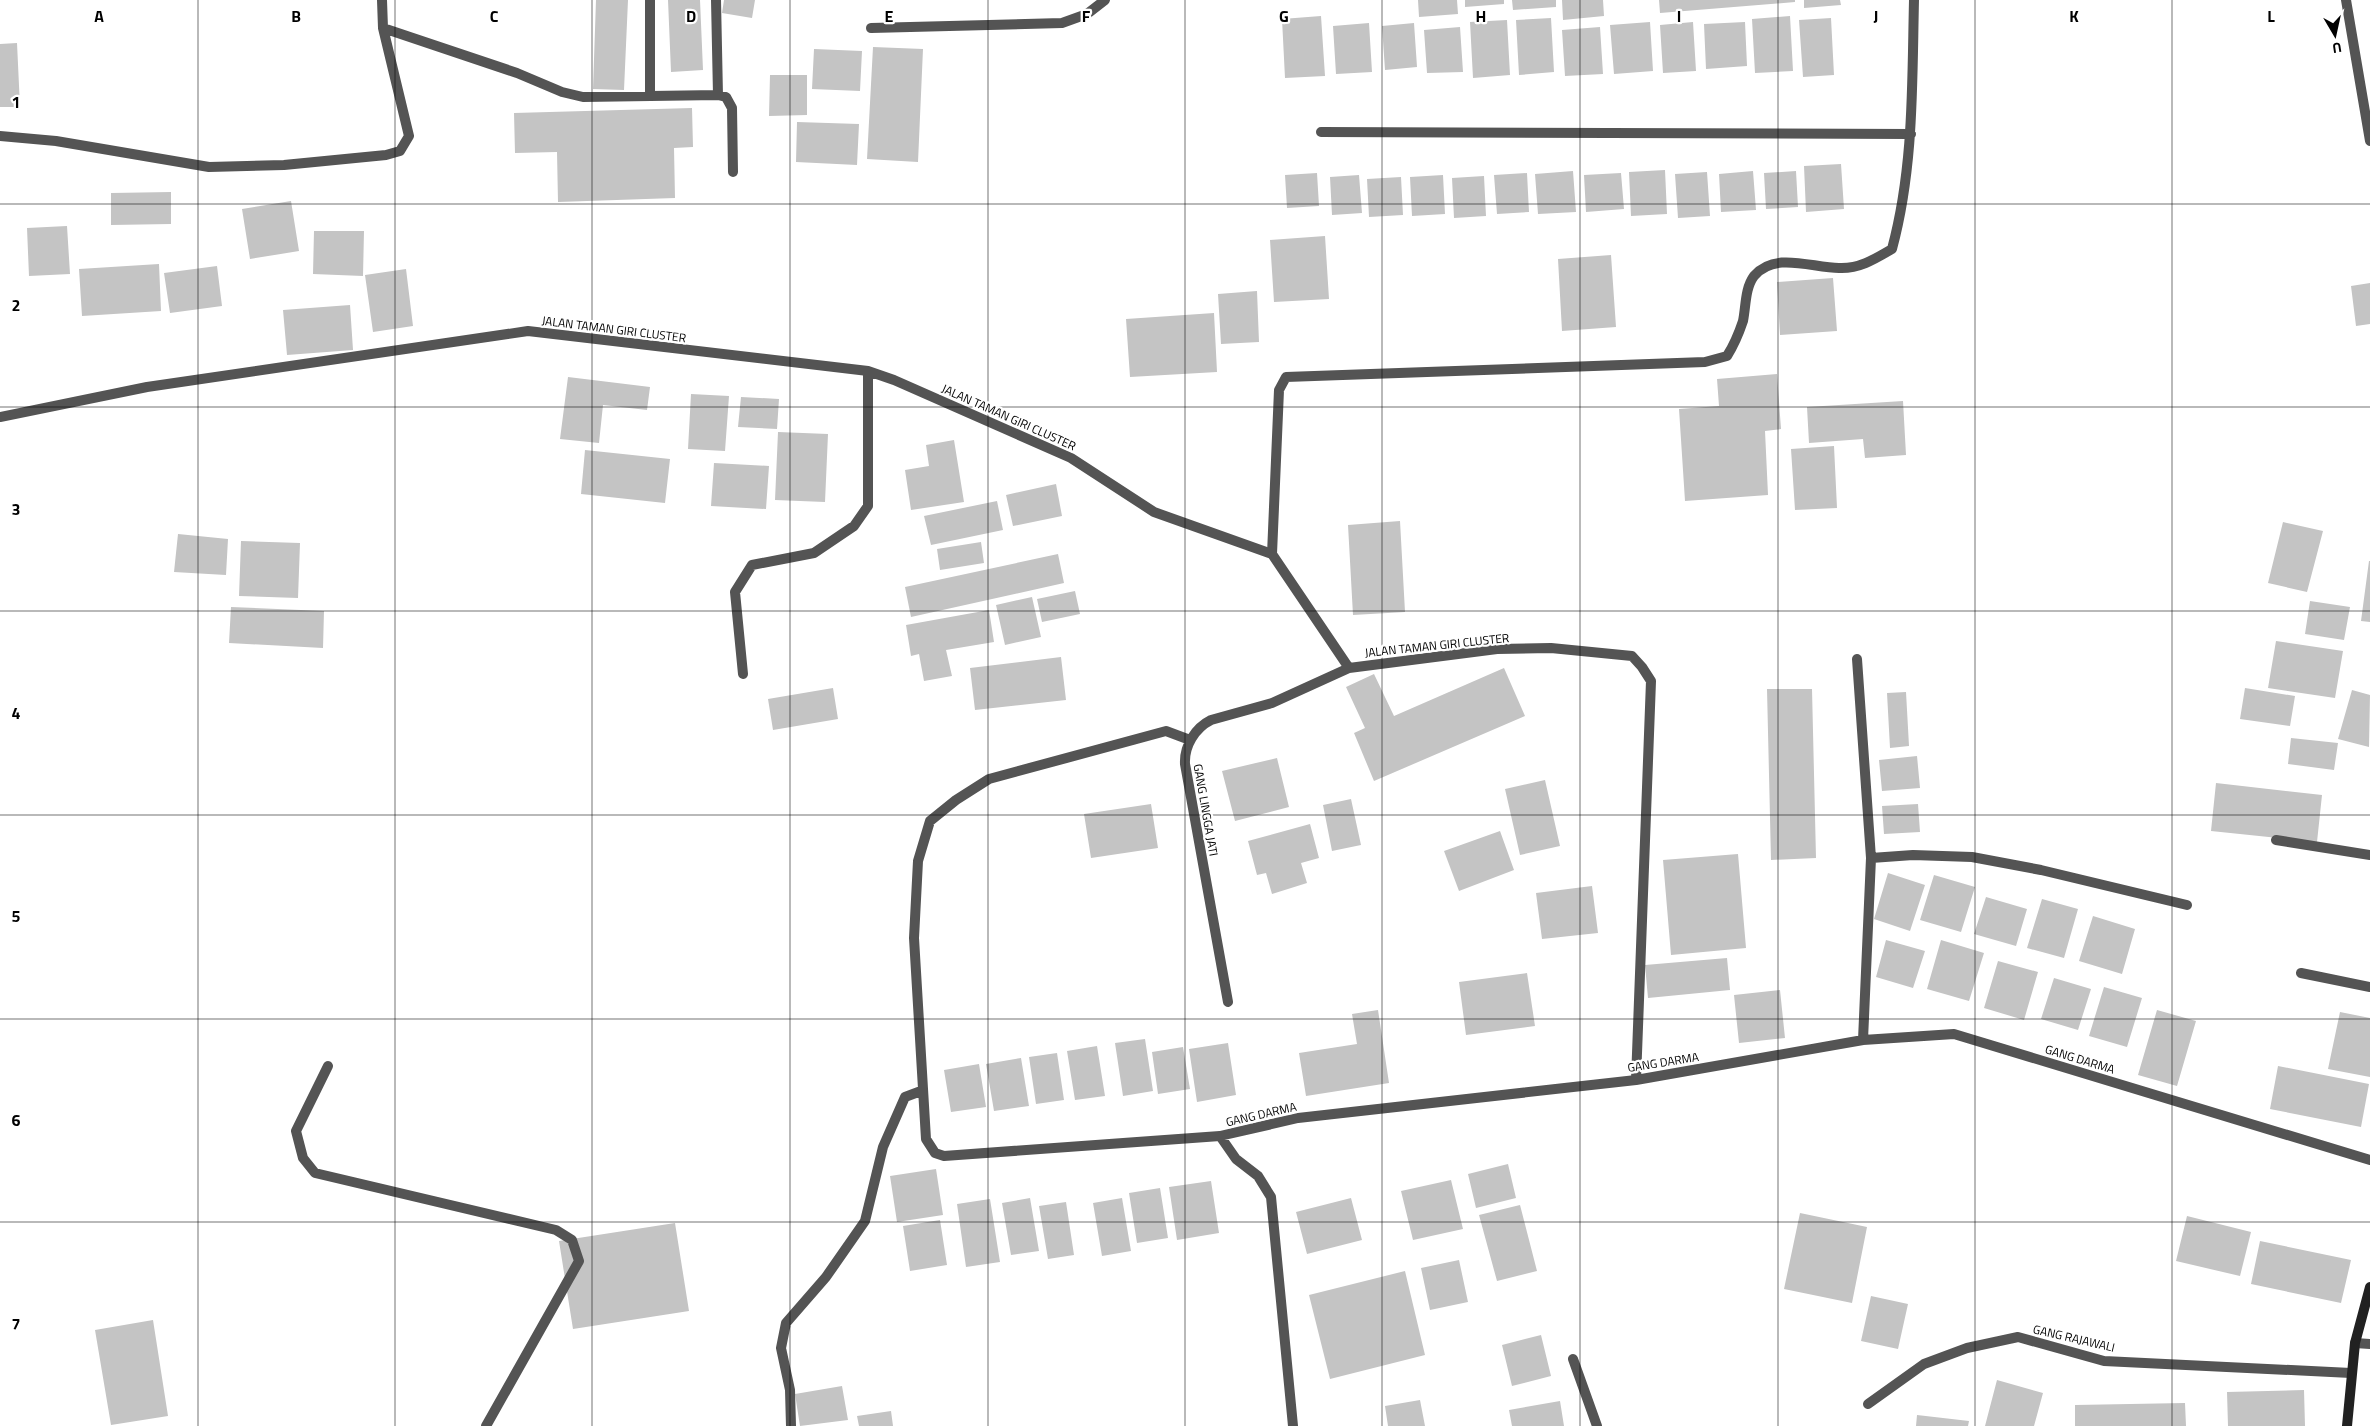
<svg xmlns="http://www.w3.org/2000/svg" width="2370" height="1426" font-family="'Titillium Web',sans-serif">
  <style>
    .building { fill: #c4c4c4 }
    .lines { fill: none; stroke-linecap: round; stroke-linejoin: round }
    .street { stroke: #545454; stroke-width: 10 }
    .secondary { stroke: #212121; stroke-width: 10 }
    .grid { fill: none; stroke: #000; stroke-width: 1; stroke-opacity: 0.55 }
    .labels { text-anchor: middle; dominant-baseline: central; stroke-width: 4.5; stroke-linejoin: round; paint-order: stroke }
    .street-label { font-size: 12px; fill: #000; stroke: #fff }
    .grid-label { font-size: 16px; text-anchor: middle; font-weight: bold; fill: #000; stroke: #fff; stroke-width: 4.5; stroke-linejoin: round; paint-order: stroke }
  </style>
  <rect width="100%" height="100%" fill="#fff"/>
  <path class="building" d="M596 0H628L624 90 593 89Z
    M668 0H700L703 70 671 72Z
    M724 0H755L752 18 722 13Z
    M1418 0H1457L1458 14 1419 17Z
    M1465 0H1504V4L1465 7Z
    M1512 0H1556V7L1513 10Z
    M1562 0H1603L1604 16 1563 20Z
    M1659 0H1795V2L1660 13Z
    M1804 0H1840L1841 5 1804 8Z
    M1321 16 1325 76 1285 78 1282 19Z
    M1790 16 1793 71 1755 73 1752 19Z
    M1551 18 1554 72 1519 75 1516 20Z
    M1831 18 1834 75 1803 77 1799 20Z
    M1507 20 1510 75 1473 78 1470 22Z
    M1650 22 1653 71 1614 74 1610 25Z
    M1693 22 1696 71 1663 73 1660 25Z
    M1745 22 1747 66 1706 69 1704 24Z
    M1369 23 1372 72 1336 74 1333 26Z
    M1414 23 1417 67 1385 70 1382 26Z
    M1460 27 1463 72 1427 73 1424 30Z
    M1600 27 1603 74 1565 76 1562 30Z
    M17 43 20 107H0V44Z
    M873 47 923 49 918 162 867 159Z
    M814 49 862 51 860 91 812 89Z
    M770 75H807V115L769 116Z
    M692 108 693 147 674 148 675 198 558 202 557 152 515 153 514 113Z
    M797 122 859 124 857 165 796 162Z
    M1841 164 1844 209 1806 212 1804 166Z
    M1665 170 1667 214 1631 216 1629 172Z
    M1573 171 1576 212 1538 214 1535 174Z
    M1753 171 1756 210 1721 212 1719 174Z
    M1796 171 1798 207 1766 209 1764 173Z
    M1707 172 1710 216 1678 218 1675 174Z
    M1317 173 1319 206 1287 208 1285 175Z
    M1527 173 1529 212 1497 214 1494 175Z
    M1621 173 1624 209 1586 212 1584 175Z
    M1359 175 1362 213 1332 215 1330 177Z
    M1443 175 1445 214 1412 216 1410 177Z
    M1484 176 1486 216 1454 218 1452 178Z
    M1401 177 1403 215 1369 217 1367 179Z
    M171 192V224L111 225V193Z
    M291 201 299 251 250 259 242 209Z
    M67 226 70 274 29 276 27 228Z
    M314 231H364L363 276 313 274Z
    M1325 236 1329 299 1274 302 1270 240Z
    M1611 255 1616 327 1562 331 1558 259Z
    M159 264 161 311 82 316 79 269Z
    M217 266 222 306 170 313 164 273Z
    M406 269 413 326 373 332 365 275Z
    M1833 278 1837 331 1780 335 1777 282Z
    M2370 283V324L2356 326 2351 286Z
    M1257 291 1259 342 1221 344 1218 294Z
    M350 305 353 350 287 355 283 310Z
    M1214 313 1217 372 1130 377 1126 319Z
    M1777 374 1781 429 1765 431 1768 495 1685 501 1679 409 1719 406 1717 379Z
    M568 377 650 387 647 410 603 405 599 443 560 439Z
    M691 394 729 396 725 451 688 449Z
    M741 397 779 399 777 429 738 427Z
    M1903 401 1906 455 1865 458 1863 439 1809 443 1807 407Z
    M778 432 828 434 825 502 775 500Z
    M954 440 964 502 911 510 905 470 929 466 926 445Z
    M1834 446 1837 508 1795 510 1791 449Z
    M585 450 670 459 665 503 581 494Z
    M714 463 769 466 766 509 711 506Z
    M1056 484 1062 516 1013 526 1006 495Z
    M997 501 1003 530 931 545 924 516Z
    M1400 521 1405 612 1353 615 1348 525Z
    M2283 522 2323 531 2307 592 2268 583Z
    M178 534 228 539 226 575 174 572Z
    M241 541 300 543 298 598 239 596Z
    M981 542 984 563 940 570 937 549Z
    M1058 554 1064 583 911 617 905 587Z
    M2369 561H2370V622L2361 621Z
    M1075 591 1080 614 1042 622 1037 599Z
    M1032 597 1041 637 1005 645 996 605Z
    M2310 601 2350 607 2344 640 2305 634Z
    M231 607 324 611 323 648 229 643Z
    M989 610 994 642 946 650 952 676 924 681 919 654 911 656 906 625Z
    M2276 641 2343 651 2335 698 2268 688Z
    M1061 657 1066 700 975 710 970 668Z
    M1504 668 1525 716 1374 781 1354 733 1365 728 1346 687 1374 674 1394 716Z
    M833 688 838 719 773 730 768 699Z
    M2245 688 2295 696 2290 726 2240 719Z
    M1767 689H1812L1816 858 1771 860Z
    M2352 690 2370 695 2369 747 2338 739Z
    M1906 692 1909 746 1890 748 1887 693Z
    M2291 738 2338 743 2334 770 2288 764Z
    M1917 756 1920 788 1882 791 1879 760Z
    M1277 758 1289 807 1235 821 1222 771Z
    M1545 780 1560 846 1520 855 1505 789Z
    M2216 783 2322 795 2317 842 2211 831Z
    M1351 799 1361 845 1332 851 1323 805Z
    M1151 804 1158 848 1091 858 1084 814Z
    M1918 804 1920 832 1884 834 1882 806Z
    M1310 824 1319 858 1301 863 1307 883 1272 894 1266 873 1257 875 1248 841Z
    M1500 831 1514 870 1459 891 1444 851Z
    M1738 854 1746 948 1671 955 1663 860Z
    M1888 873 1925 885 1910 931 1874 919Z
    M1934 875 1975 887 1961 932 1920 920Z
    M1592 886 1598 933 1542 939 1536 893Z
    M1986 897 2027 909 2016 946 1974 934Z
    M2042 899 2078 909 2064 958 2027 948Z
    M2093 916 2135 929 2122 974 2079 961Z
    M1886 940 1925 951 1913 988 1876 977Z
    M1941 940 1984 953 1969 1001 1927 989Z
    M1727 958 1730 990 1648 998 1645 965Z
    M1998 961 2038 972 2024 1020 1984 1008Z
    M1527 973 1535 1026 1466 1035 1459 982Z
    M2054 978 2091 989 2078 1030 2041 1019Z
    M2104 987 2142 998 2127 1047 2089 1036Z
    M1780 990 1785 1038 1739 1043 1734 995Z
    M1378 1010 1389 1083 1306 1096 1299 1053 1357 1044 1352 1014Z
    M2157 1010 2196 1021 2177 1086 2138 1075Z
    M2340 1012 2370 1018V1077L2328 1069Z
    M1145 1039 1153 1091 1123 1096 1115 1043Z
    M1228 1043 1236 1095 1197 1102 1189 1049Z
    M1097 1046 1105 1096 1075 1100 1067 1051Z
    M1183 1047 1190 1089 1158 1094 1152 1052Z
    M1057 1053 1064 1100 1036 1104 1029 1057Z
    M1021 1058 1029 1106 994 1111 986 1064Z
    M979 1064 986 1107 951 1112 944 1070Z
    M2278 1066 2369 1084 2361 1127 2270 1109Z
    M1508 1164 1516 1198 1476 1208 1468 1174Z
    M936 1169 943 1215 897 1222 890 1176Z
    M1451 1180 1463 1229 1413 1240 1401 1191Z
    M1211 1181 1219 1233 1177 1240 1169 1187Z
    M1160 1188 1168 1238 1137 1243 1129 1193Z
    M1030 1198 1039 1251 1011 1255 1002 1203Z
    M1122 1198 1131 1251 1102 1256 1093 1203Z
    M1351 1198 1362 1240 1307 1254 1296 1212Z
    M990 1199 1000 1262 966 1267 957 1204Z
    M1066 1202 1074 1255 1048 1259 1039 1206Z
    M1520 1205 1537 1271 1497 1281 1479 1215Z
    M1800 1213 1867 1227 1852 1303 1784 1289Z
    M2187 1216 2251 1232 2240 1276 2176 1261Z
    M940 1220 947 1265 910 1271 903 1226Z
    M675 1223 689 1311 573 1329 559 1241Z
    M2260 1241 2351 1260 2341 1303 2251 1284Z
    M1459 1260 1468 1302 1430 1310 1421 1268Z
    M1405 1271 1425 1355 1330 1379 1309 1295Z
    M1871 1296 1908 1304 1898 1349 1861 1341Z
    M153 1320 168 1416 111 1425 95 1330Z
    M1541 1335 1551 1376 1512 1386 1502 1345Z
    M1997 1380 2043 1393 2034 1426H1985Z
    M842 1386 848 1420 800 1426 795 1394Z
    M2304 1390 2305 1426H2228L2227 1392Z
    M1420 1400 1425 1426H1388L1385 1406Z
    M1560 1401 1564 1426H1512L1509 1410Z
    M2185 1403 2186 1426H2075V1405Z
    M891 1411 893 1426H859L857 1416Z
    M1917 1415 1969 1421 1968 1426H1916Z"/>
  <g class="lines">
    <path class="street" d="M716 0 718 95
      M2346 0 2370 141
      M383 28 517 73 562 92 583 97 718 95 726 97 732 108 733 172
      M871 28 1062 23 1087 14 1105 0
      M650 96V0
      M1321 132 1911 134
      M0 136 56 141 209 167 284 165 386 155 400 151 409 136 383 28 382 0
      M0 417 147 387 528 331 868 371 894 380 1071 458 1154 512 1272 554 1349 668 1497 649 1551 648 1632 656 1642 667 1651 681 1636 1080
      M1272 554 1279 390 1286 377 1705 362 1727 356C1734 345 1739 333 1743 321 1746 306 1745 288 1754 276 1775 251 1812 268 1839 268 1859 269 1875 259 1892 249 1914 168 1912 83 1914 0
      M1857 659 1871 858 1863 1040
      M743 674 735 592 752 565 814 553 854 526 868 506V371
      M1190 740 1166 731 989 779 956 800 930 821 918 861 914 938 926 1139 935 1153 944 1156 1220 1136 1298 1118 1636 1080 1863 1040 1954 1034 2370 1160
      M2276 840 2370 855
      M1871 858 1913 855 1972 857 2041 870 2187 905
      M2301 973 2370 987
      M1228 1002 1185 764C1184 746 1195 728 1211 720L1272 703 1349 668
      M328 1066 296 1131 303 1158 315 1173 556 1230 572 1240 579 1261 486 1426
      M1220 1136 1236 1159 1258 1176 1271 1197 1293 1426
      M2355 1343 2370 1344
      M1573 1359 1597 1426
      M1868 1404 1924 1364 1967 1348 2018 1337 2104 1361 2351 1373
      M791 1426 790 1390 781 1348 786 1323 826 1277 865 1221 883 1147 905 1097 921 1091"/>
    <path class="secondary" d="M2347 1426 2355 1343 2370 1287"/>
  </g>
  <path class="grid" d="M198 0V1426M395 0V1426M592 0V1426M790 0V1426M988 0V1426M1185 0V1426M1382 0V1426M1580 0V1426M1778 0V1426M1975 0V1426M2172 0V1426M0 204H2370M0 407H2370M0 611H2370M0 815H2370M0 1019H2370M0 1222H2370"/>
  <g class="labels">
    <g class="street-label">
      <text transform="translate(614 329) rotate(7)">JALAN TAMAN GIRI CLUSTER</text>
      <text transform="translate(1009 417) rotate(24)">JALAN TAMAN GIRI CLUSTER</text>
      <text transform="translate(1437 645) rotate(-6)">JALAN TAMAN GIRI CLUSTER</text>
      <text transform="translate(1206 810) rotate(80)">GANG LINGGA JATI</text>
      <text transform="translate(2080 1059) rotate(17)">GANG DARMA</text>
      <text transform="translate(1663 1062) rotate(-9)">GANG DARMA</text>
      <text transform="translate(1261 1114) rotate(-13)">GANG DARMA</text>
      <text transform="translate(2074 1338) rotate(13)">GANG RAJAWALI</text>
    </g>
  </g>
  <g class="grid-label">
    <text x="99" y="22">A</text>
    <text x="296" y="22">B</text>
    <text x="494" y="22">C</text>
    <text x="691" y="22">D</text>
    <text x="889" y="22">E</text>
    <text x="1086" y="22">F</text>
    <text x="1284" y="22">G</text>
    <text x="1481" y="22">H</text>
    <text x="1679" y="22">I</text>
    <text x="1876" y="22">J</text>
    <text x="2074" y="22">K</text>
    <text x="2271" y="22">L</text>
    <text x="16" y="108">1</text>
    <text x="16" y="311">2</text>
    <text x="16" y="515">3</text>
    <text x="16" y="719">4</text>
    <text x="16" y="922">5</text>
    <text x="16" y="1126">6</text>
    <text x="16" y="1330">7</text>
  </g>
  <g transform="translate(2335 35) rotate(171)" stroke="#ffffff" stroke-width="4" paint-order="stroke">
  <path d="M0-4L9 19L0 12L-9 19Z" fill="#000000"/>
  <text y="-8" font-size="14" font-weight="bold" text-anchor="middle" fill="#000000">U</text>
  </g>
</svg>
